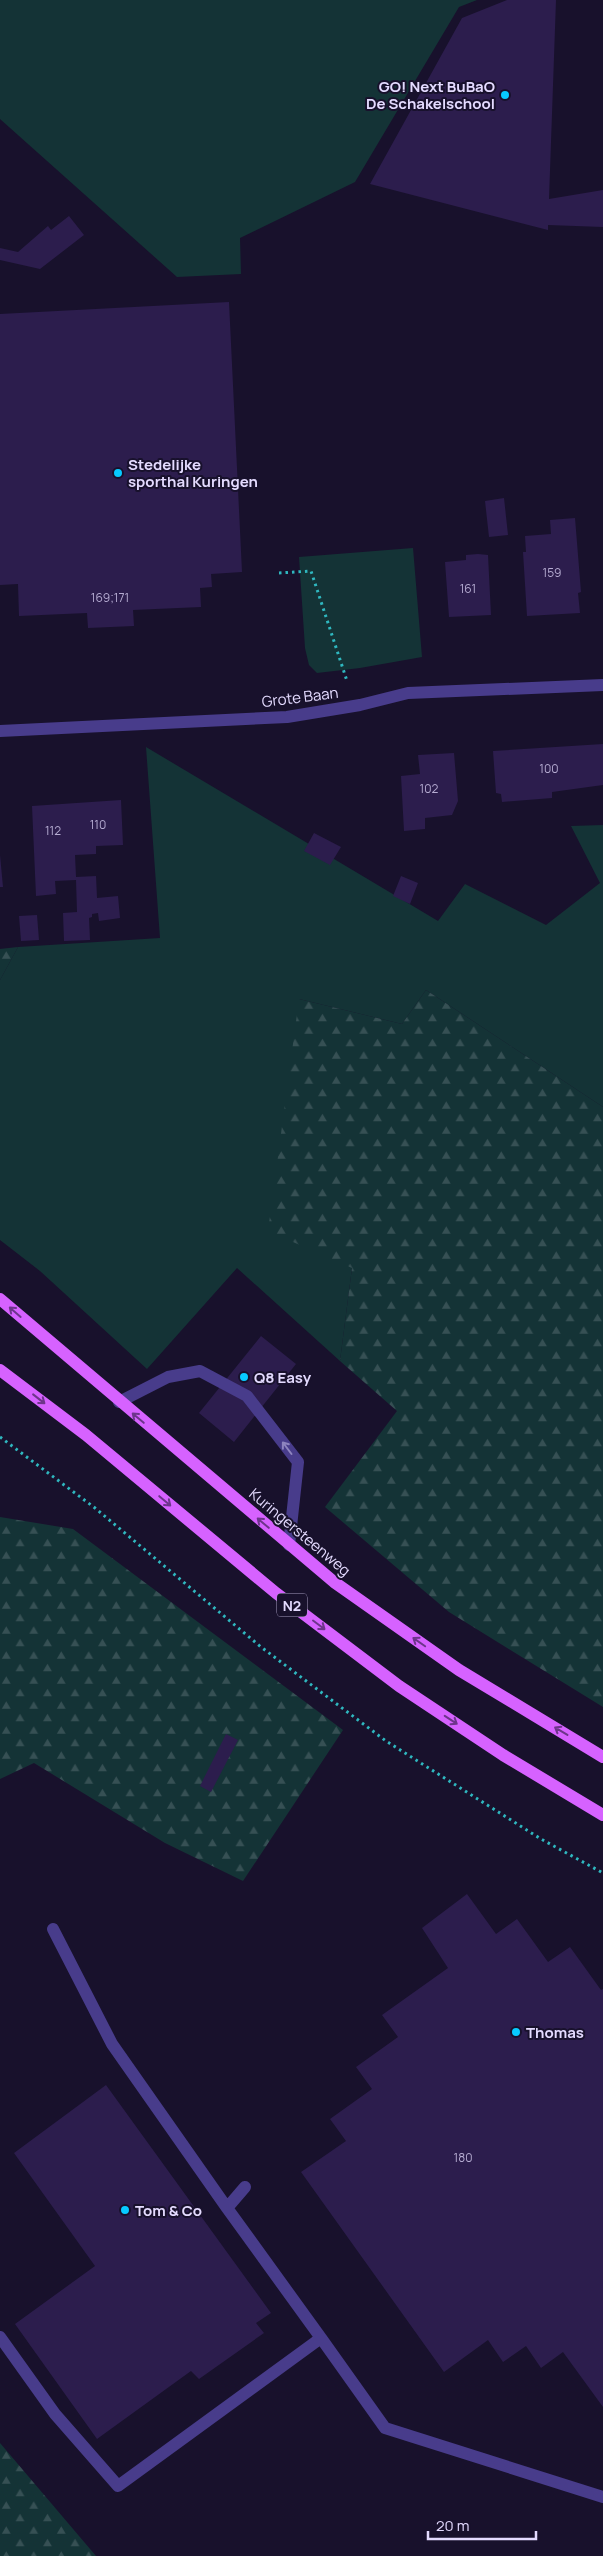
<svg xmlns="http://www.w3.org/2000/svg" width="603" height="2556" font-family="Manrope,sans-serif">
  <style>
    .grass { fill: #143336 }
    .forest { fill: url(#forest-firs) }
    .building { fill: #2c1d4d }
    .lines { fill: none; stroke-linecap: round; stroke-linejoin: round }
    .path { stroke: #2fb7bf; stroke-width: 3; stroke-dasharray: 2.5 4; stroke-linecap: butt }
    .service { stroke: #483c8b; stroke-width: 12 }
    .minor { stroke: #483c8b; stroke-width: 12 }
    .primary { stroke: #d662ff; stroke-width: 12 }
    .oneway { stroke: #6d358b }
    .oneway2 { stroke: #8e84bf }
    .poi-dot { fill: #07caff; stroke: #18112c; stroke-width: 2 }
    .labels { text-anchor: middle; dominant-baseline: central; stroke-width: 4; stroke-linejoin: round; paint-order: stroke }
    .number-label { font-size: 12px; fill: #b6acd2 }
    .shield { fill: #18112c; stroke: #a79ec0; stroke-width: 1 }
    .shield-label { font-size: 14px; font-weight: bold; fill: #e4dbff }
    .poi-label { font-size: 15px; font-weight: bold; fill: #e4dbff; stroke: #18112c; text-anchor: start }
    .street-label { font-size: 15px; fill: #e4dbff; stroke: #18112c }
  </style>
  <defs>
    <pattern id="forest-firs" width="22" height="20" patternUnits="userSpaceOnUse" patternTransform="scale(1.25)"><rect width="22" height="20" fill="#143336"/><path d="M5 1l3.5 6h-7zM16 11l3.5 6h-7z" fill="#365054"/></pattern>
  </defs>
  <rect width="100%" height="100%" fill="#18112c"/>
  <path class="grass" d="M0 0H477L459 7 355 182 240 238 241 274 177 277 0 119Z
    M413 548 422 657 360 668 317 673 309 665 305 648 299 557Z
    M146 747 438 921 465 884 546 925 600 883 571 826 603 825V1107L426 990 402 1024 299 999 352 1268 340 1361 237 1268 147 1369 40 1271 0 1240V980L18 947 160 938Z"/>
  <path class="forest" d="M18 947 0 980V949Z
    M426 990 603 1107V1707L449 1612 325 1507 397 1411 340 1361 352 1268 268 1231 299 999 402 1024Z
    M0 1517 73 1529 343 1730 243 1881 165 1843 34 1763 0 1779Z
    M0 2443 96 2556H0Z"/>
  <path class="building" d="M507 0H556L549 199 603 190V227L548 225V230L370 184 462 18Z
    M69 216 84 235 40 269 0 260V248L18 252 48 226 51 230Z
    M229 302 242 572 211 574 212 587 200 588 201 607 133 610 134 626 88 628 87 613 19 616 18 584 0 585V314Z
    M504 498 508 535 489 537 485 501Z
    M575 518 581 592 578 593 580 613 527 616 523 552H526L525 536 551 534 550 520Z
    M478 554 488 555 491 615 449 617 445 562 466 560V555Z
    M603 744V785L552 792V798L502 802 501 794 496 793 493 751Z
    M454 753 458 801 452 815 425 818V829L404 831 401 776 420 774 418 755Z
    M121 800 123 845 96 846V854L75 855 76 877 96 876 97 898 118 896 120 918 99 921 98 913 92 914V917L89 918 90 940 64 941 63 913 77 912 76 880 55 881 56 894 36 896 32 806Z
    M314 833 341 847 330 865 304 851Z
    M0 855 3 887H0Z
    M401 876 418 883 410 904 393 896Z
    M37 915 39 940 21 941 19 916Z
    M261 1336 296 1364 234 1442 199 1413Z
    M226 1734 238 1740 211 1792 200 1786Z
    M467 1894 496 1934 517 1919 548 1962 570 1947 601 1990 603 1989V2407L563 2352 541 2368 526 2346 503 2362 488 2340 444 2372 301 2172 346 2141 330 2119 372 2089 356 2067 398 2037 382 2015 448 1968 422 1928Z
    M106 2085 271 2313 256 2323 264 2333 199 2379 191 2371 97 2439 15 2324 95 2266 14 2153Z"/>
  <g class="lines">
    <path class="path" d="M279 573 311 571 347 681
      M0 1437 95 1508 261 1647 386 1741 541 1839 603 1873"/>
    <path class="service" d="M119 1402 168 1377 200 1371 247 1396 298 1462 289 1545
      M53 1929 112 2044 227 2208
      M0 2337 55 2414 118 2486 321 2338 227 2208 245 2187
      M321 2338 385 2428 603 2497"/>
    <path class="minor" d="M0 731 287 717 360 705 408 693 603 685"/>
    <path class="primary" d="M0 1299 334 1582 459 1670 603 1757
      M0 1370 86 1435 276 1593 399 1686 503 1755 603 1815"/>
  </g>
  <defs><path id="oneway-shaft" d="M-6 0H5M1.5-3L5.5 0L1.5 3" fill="none" stroke-width="1.6" stroke-linecap="round" stroke-linejoin="round" transform="scale(1.25)"/></defs>
  <g class="oneway">
    <use href="#oneway-shaft" transform="translate(15 1312) rotate(-139)"/>
    <use href="#oneway-shaft" transform="translate(39 1399) rotate(38)"/>
    <use href="#oneway-shaft" transform="translate(138 1418) rotate(-140)"/>
    <use href="#oneway-shaft" transform="translate(165 1501) rotate(40)"/>
    <use href="#oneway-shaft" transform="translate(263 1523) rotate(-140)"/>
    <use href="#oneway-shaft" transform="translate(319 1625) rotate(37)"/>
    <use href="#oneway-shaft" transform="translate(419 1642) rotate(-145)"/>
    <use href="#oneway-shaft" transform="translate(451 1720) rotate(33)"/>
    <use href="#oneway-shaft" transform="translate(561 1731) rotate(-149)"/>
  </g>
  <use class="oneway2" href="#oneway-shaft" transform="translate(287 1448) rotate(-127)"/>
  <g class="poi-dot">
    <circle cx="505" cy="95" r="5"/>
    <circle cx="118" cy="473" r="5"/>
    <circle cx="244" cy="1377" r="5"/>
    <circle cx="516" cy="2032" r="5"/>
    <circle cx="125" cy="2210" r="5"/>
  </g>
  <g class="labels">
    <g class="number-label">
      <text x="552" y="572">159</text>
      <text x="468" y="588">161</text>
      <text x="110" y="597">169;171</text>
      <text x="549" y="768">100</text>
      <text x="429" y="788">102</text>
      <text x="98" y="824">110</text>
      <text x="53" y="830">112</text>
      <text x="463" y="2157">180</text>
    </g>
    <rect class="shield" x="277" y="1593.5" width="30" height="23" rx="4"/>
    <g class="shield-label">
      <text x="292" y="1605">N2</text>
    </g>
    <g class="poi-label">
      <text x="495" y="86" text-anchor="end">GO! Next BuBaO<tspan x="495" dy="17">De Schakelschool</tspan></text>
      <text x="128" y="464">Stedelijke<tspan x="128" dy="17">sporthal Kuringen</tspan></text>
      <text x="254" y="1377">Q8 Easy</text>
      <text x="526" y="2032">Thomas</text>
      <text x="135" y="2210">Tom &amp; Co</text>
    </g>
    <g class="street-label">
      <text transform="translate(300 697) rotate(-7)">Grote Baan</text>
      <text transform="translate(300 1532) rotate(40)">Kuringersteenweg</text>
    </g>
  </g>
  <path d="M428 2531v8h108v-8" fill="none" stroke="#e4dbff" stroke-width="2.5"/>
  <text x="436" y="2531" font-size="15" fill="#e4dbff" stroke="#18112c" stroke-width="4" paint-order="stroke">20 m</text>
</svg>
